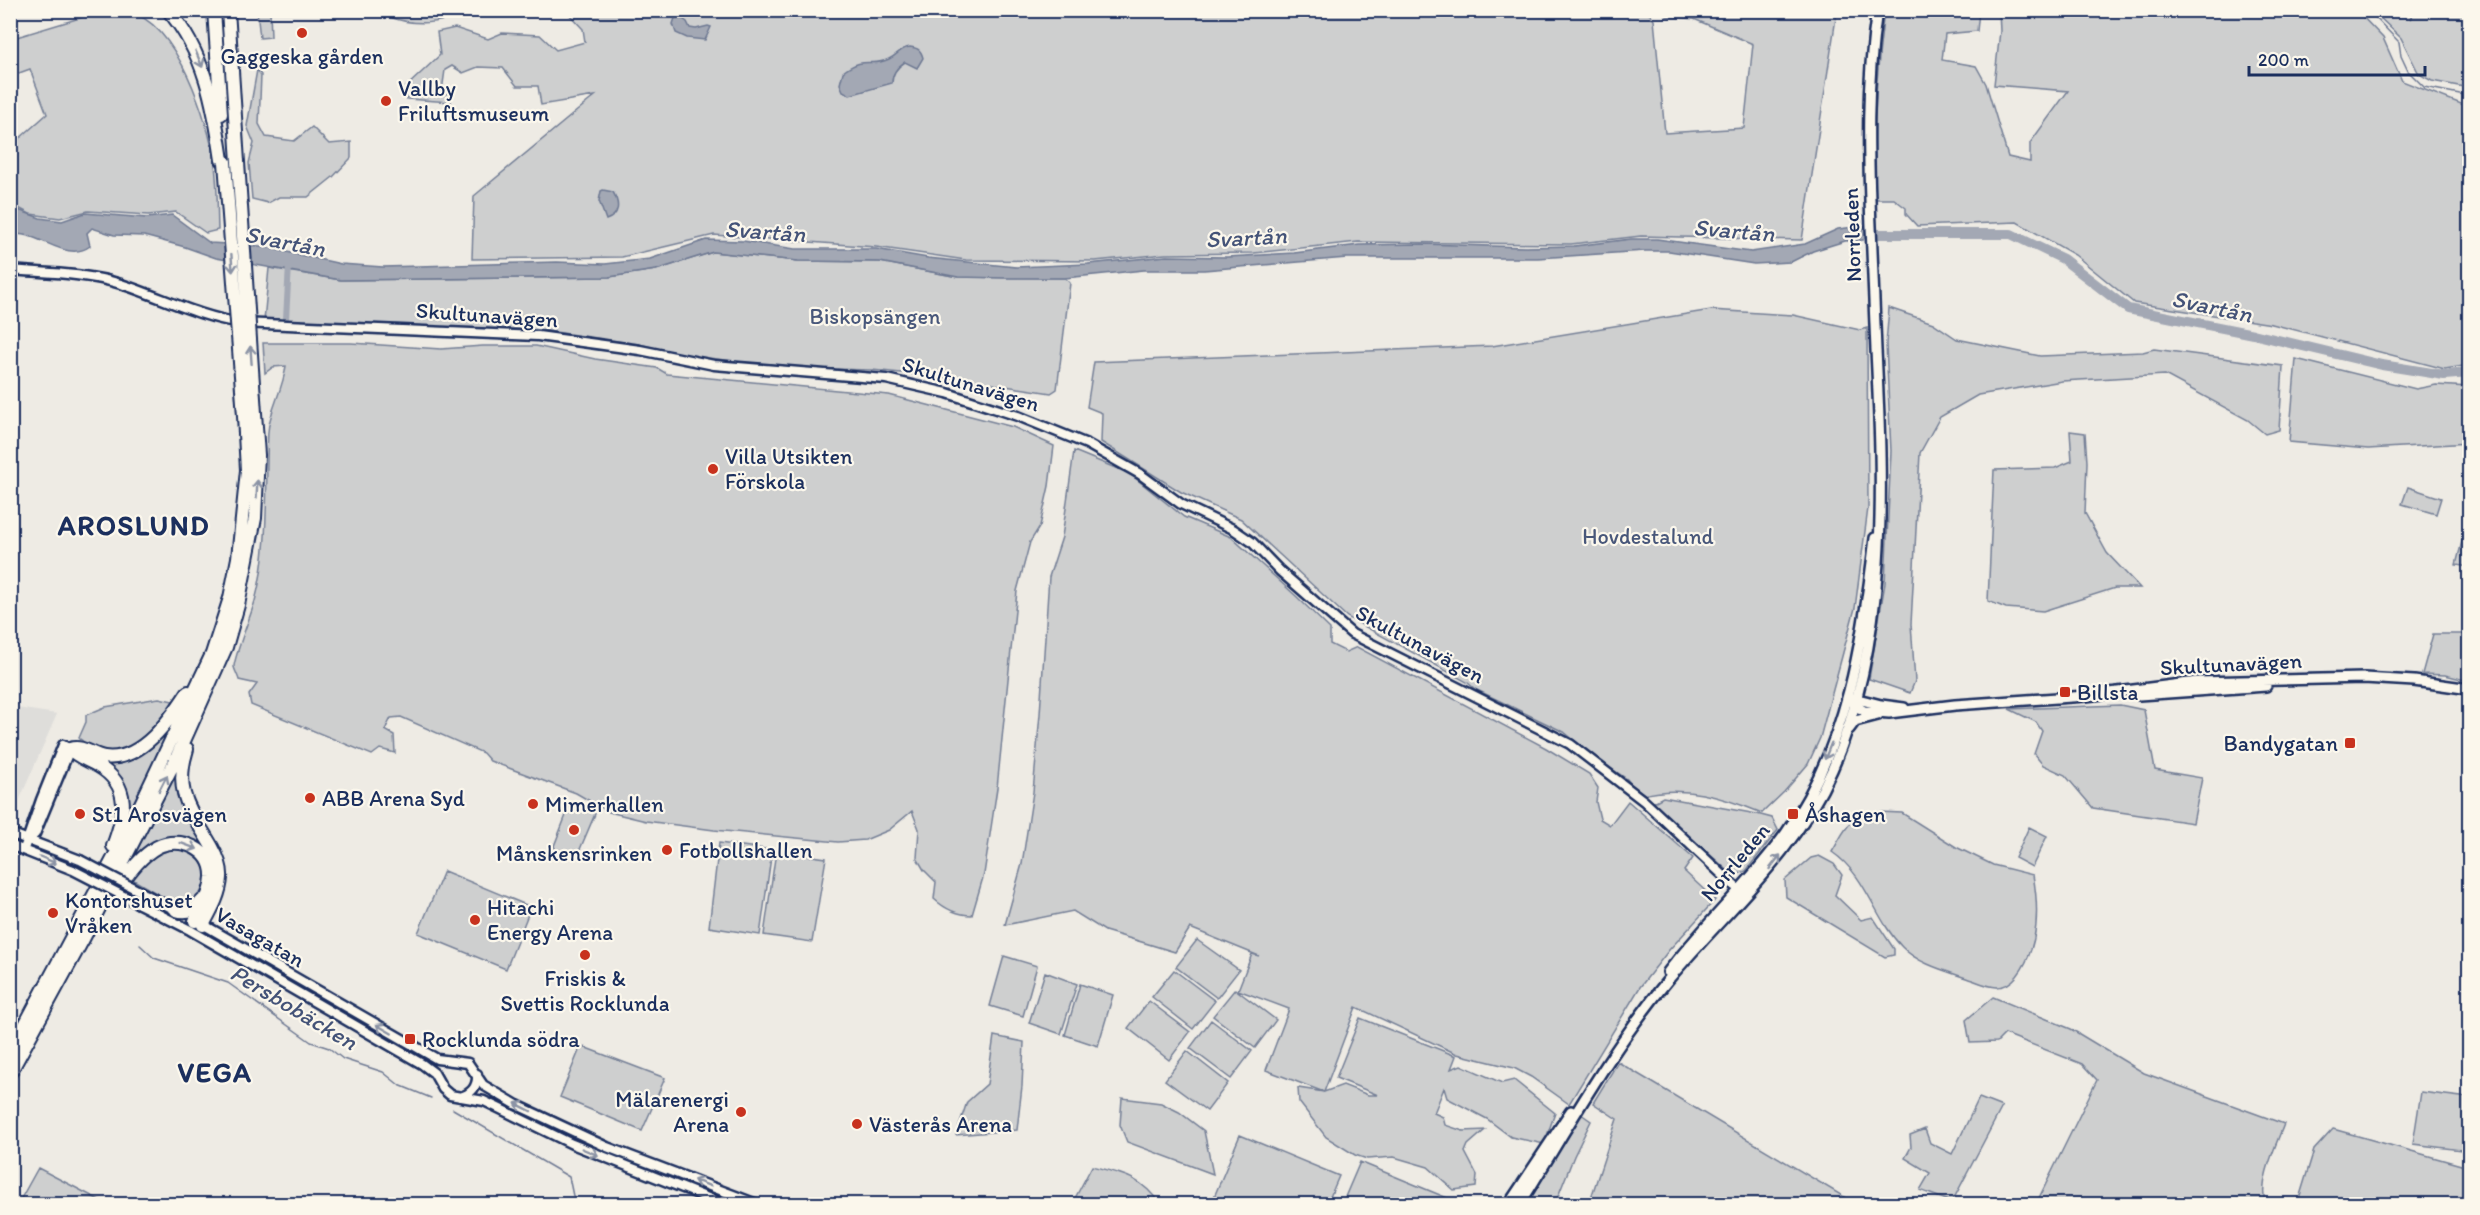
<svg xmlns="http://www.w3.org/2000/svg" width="2480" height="1215" font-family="Itim,sans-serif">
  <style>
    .built { fill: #deddda }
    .green { fill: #cecfcf; stroke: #747f96; stroke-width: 1.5 }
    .water { fill: #a3a8b4; stroke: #6d7892; stroke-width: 1.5 }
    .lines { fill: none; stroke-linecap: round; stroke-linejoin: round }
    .stream { stroke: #6d7892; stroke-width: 1.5 }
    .canal { stroke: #a3a8b4; stroke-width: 6 }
    .river { stroke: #a3a8b4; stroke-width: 10 }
    .tertiary-casing { stroke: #1b2f5e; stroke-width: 13 }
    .secondary-casing { stroke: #1b2f5e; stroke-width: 14 }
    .motorway-casing { stroke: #1b2f5e; stroke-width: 16 }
    .tertiary { stroke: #fbf7ec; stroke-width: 8 }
    .secondary { stroke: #fbf7ec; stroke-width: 9 }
    .motorway { stroke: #fbf7ec; stroke-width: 12 }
    .tertiary-bridge-casing { stroke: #1b2f5e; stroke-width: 13; stroke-linecap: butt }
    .motorway-bridge-casing { stroke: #1b2f5e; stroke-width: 16; stroke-linecap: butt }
    .tertiary-bridge { stroke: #fbf7ec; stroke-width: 8 }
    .motorway-bridge { stroke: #fbf7ec; stroke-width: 12 }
    .oneway { stroke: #8b93a5 }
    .poi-dot { fill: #c8321e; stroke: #fbf7ec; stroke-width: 2 }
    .labels { text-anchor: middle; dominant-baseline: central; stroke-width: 4.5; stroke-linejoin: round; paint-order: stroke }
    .poi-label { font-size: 22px; fill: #1b2f5e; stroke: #fbf7ec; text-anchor: start }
    .street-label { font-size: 22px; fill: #1b2f5e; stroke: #fbf7ec }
    .park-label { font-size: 22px; fill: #48577a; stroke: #fbf7ec }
    .water-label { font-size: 24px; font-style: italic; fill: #445378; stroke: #fbf7ec }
    .district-label { font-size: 28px; font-weight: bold; letter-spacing: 1.5px; fill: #1b2f5e; stroke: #fbf7ec }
  </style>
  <rect width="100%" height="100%" fill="#eeebe4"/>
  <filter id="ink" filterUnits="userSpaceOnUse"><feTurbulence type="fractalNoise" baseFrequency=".0167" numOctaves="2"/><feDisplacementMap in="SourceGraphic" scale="12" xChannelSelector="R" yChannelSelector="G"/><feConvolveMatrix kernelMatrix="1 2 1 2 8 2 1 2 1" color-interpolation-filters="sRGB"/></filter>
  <g filter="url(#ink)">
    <path class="built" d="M10 707 57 714 12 817H10Z"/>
    <path class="green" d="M1647 10 1654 20 1665 133 1744 128 1753 44 1694 19 1667 16 1664 11H1837L1802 240 1641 236 1571 244 1358 242 1254 253 1165 254 1095 261 966 260 876 247 714 235 622 257 472 259 474 196 595 96 541 105 538 86H517L503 68 478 67 463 73 452 66 445 70 442 91 450 95 451 102 407 99 406 87 440 55 437 32 455 28 488 39 502 33 540 35 556 50 585 42 583 29 566 11Z
      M119 11C172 10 204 110 213 152 218 177 217 205 218 230L206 233 176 212 148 215 88 211 60 218 30 214 11 204V146L47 114 30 69 11 76 10 39 93 14Z
      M257 11H270L271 37 260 38Z
      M391 11V10L464 11V14C438 23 417 27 390 17Z
      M1884 11H1979L1977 31 1945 34 1942 60 1976 66 1986 84 2008 157 2030 162V143L2068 91 1994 85 2000 31 1999 11H2357L2383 38 2402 81 2469 107V365L2445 369 2272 324 2134 303 2075 255 2017 222 1917 226 1906 214V208L1894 199H1875C1872 135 1876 74 1884 11Z
      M2373 11H2413L2410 19 2415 11H2469V90L2464 87 2432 81 2419 74 2401 38Z
      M257 70 261 75 259 124 266 137 294 141 312 127 329 144 351 142V158L333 177 308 197H279L268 203 252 199 249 163 254 143 247 126Z
      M713 252 798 261 880 262 958 277 1065 278 1070 283 1057 389 1051 393 959 379 872 370 788 368 685 355 639 344 548 331 264 321 269 268 341 280 609 277 656 270Z
      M1889 308 1933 323 1957 339 2040 356 2143 352 2154 349 2283 366 2279 430 2265 434 2248 420 2165 375 2062 381 1978 395 1940 417 1920 453 1911 624 1915 681 1910 693 1869 679 1885 583 1891 451 1886 344Z
      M1711 310 1793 315 1860 330 1867 328 1868 508 1855 608 1820 738 1808 764 1784 792 1762 813C1723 797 1682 784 1640 796L1627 779 1595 758 1564 732 1475 689 1467 682 1347 617 1241 519 1181 492 1101 442 1102 413 1087 407 1094 362 1492 346Z
      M263 343H351L441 349 483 346H536L595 359 657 368 667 374 889 395 1013 427 1054 446 1049 486 1040 526 1030 542 1017 591 997 788 984 874 972 915C958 915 944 908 934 899L936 882 924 870 917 858 919 829 912 811 889 830 865 840 838 842 714 830 646 821 609 812 576 793 490 761 483 753 401 717 391 718 385 730 394 735 395 753 380 749 372 755 251 705 249 695 257 684 239 680C238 676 235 671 234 667 234 657 251 615 255 601 270 546 265 489 268 432 269 412 283 390 286 366L273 367 265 373Z
      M2296 359 2416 389 2436 385 2469 387V443L2368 449 2289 442Z
      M2070 431 2085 433 2087 462 2085 513 2107 553 2140 588H2115L2043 611 2006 608 1988 601 1994 470 2055 468 2072 461Z
      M1074 451 1130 474 1184 517 1231 537 1296 596 1330 629V644L1346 652 1357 647 1546 748 1589 774 1598 788 1596 802 1600 819 1610 825 1628 801 1693 858 1684 871 1715 900 1669 950 1640 987 1569 1104 1531 1077 1514 1068 1457 1054 1356 1007 1324 1092 1343 1085 1368 1095H1378L1336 1078 1360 1018 1456 1056 1451 1069 1461 1065 1502 1083 1514 1080 1555 1113 1544 1144 1511 1137 1487 1119 1447 1098 1444 1088 1434 1113 1443 1117 1445 1125 1463 1131 1485 1130 1468 1145 1465 1152 1477 1175 1476 1187 1454 1190 1428 1167 1394 1157 1367 1159 1355 1155 1326 1137 1299 1102 1298 1088 1324 1092 1266 1070 1289 1009 1238 990 1252 954 1259 956 1190 928 1175 952 1105 931 1073 911 1005 925 1022 864 1033 792 1040 714 1049 577 1062 537Z
      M2408 487 2441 498 2436 514 2402 504Z
      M2469 514V567L2456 565Z
      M2462 634 2469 638V681L2445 675 2422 674 2433 634Z
      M159 698 173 701C171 705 170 710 168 714 159 732 123 758 103 753 93 751 86 744 79 738L86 722V715L105 707Z
      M2120 705 2144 710 2155 770 2202 778 2193 823 2093 808 2065 775 2043 765 2034 754 2042 731 2036 722 2009 709Z
      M172 723 173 725 124 828C133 787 126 781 93 757L106 762Z
      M178 766 206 848C172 822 153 845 128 868Z
      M1663 797 1757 814 1772 818 1778 830 1746 871 1734 876 1652 803Z
      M577 803 592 809 595 814 578 854 572 857 556 850 554 846 570 805Z
      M1879 812 1902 813 1956 847 1993 865 2033 875C2039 908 2039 948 2017 976 2003 993 1990 987 1972 980 1950 972 1919 965 1902 947 1874 918 1867 876 1832 852 1848 825 1847 818 1879 812Z
      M2029 827 2047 836 2032 867 2015 858Z
      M719 843 772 850 760 935 709 927Z
      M184 848C212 863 209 880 194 905L180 907 132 879C147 860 160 849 184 848Z
      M776 851 826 858 812 942 764 935Z
      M1819 856 1834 864 1842 875 1835 895 1861 920 1873 917 1894 949V955L1885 957 1786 897 1785 880 1811 858Z
      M444 871 531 907 506 969 418 933Z
      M1197 940 1239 970 1217 998 1176 967Z
      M1004 956 1037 966 1023 1016 990 1006Z
      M1174 970 1215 1001 1193 1029 1152 997Z
      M1045 972 1077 984 1061 1034 1029 1023Z
      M1080 984 1113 995 1098 1046 1065 1035Z
      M1235 989 1276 1020 1255 1048 1213 1016Z
      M1993 997 2071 1029 2144 1073 2284 1124C2276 1145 2257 1185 2266 1204H2036L2097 1080 2082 1064 2005 1034 1997 1042 1970 1043 1966 1020Z
      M1149 1001 1190 1032 1169 1060 1128 1028Z
      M1211 1020 1252 1051 1231 1079 1190 1048Z
      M994 1036 1024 1042 1022 1086 1017 1130 956 1135 967 1102 987 1084Z
      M581 1046 665 1078 642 1131 560 1097Z
      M1187 1051 1228 1083 1207 1111 1165 1080Z
      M1618 1062 1856 1204H1589L1617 1119 1593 1103Z
      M2421 1092 2469 1098V1151L2413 1144Z
      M1122 1098 1161 1103 1179 1112 1204 1131 1213 1174 1127 1142 1120 1125Z
      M1979 1098 2002 1107 1952 1202 1920 1190 1930 1173 1905 1158 1911 1147 1910 1135 1925 1129 1930 1143 1952 1154Z
      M1581 1114 1591 1121 1574 1156 1555 1204H1526Z
      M2333 1129 2461 1165 2469 1170V1204H2295L2298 1202 2314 1150Z
      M1240 1135 1339 1176 1327 1204H1233L1214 1197Z
      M1360 1162 1452 1200 1450 1204H1342Z
      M1092 1166C1123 1174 1141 1177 1160 1204H1072Z
      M38 1168 107 1204H18Z"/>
    <path class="water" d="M680 17 687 22 690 28 696 29 708 26 711 27 705 40 687 38 676 33 673 24 675 18Z
      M910 47C918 48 921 50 923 58L917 68 905 62C897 67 892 73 892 83L850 95 843 91 840 84 843 72C865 55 871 68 889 59 898 55 900 48 910 47Z
      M603 190 613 192C620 204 620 215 606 220L599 201 601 191Z
      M10 207 40 218 62 221 85 213 147 218 172 215 210 243 260 246 341 264 383 267 557 262 605 264 650 259 706 240 743 241 795 249H876L928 258 1016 267 1088 264 1166 256 1227 257 1294 253 1359 245 1422 244 1525 247 1574 246 1631 239H1657L1751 252 1805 244 1838 229 1863 226V240L1845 241 1813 251 1791 262 1754 264 1669 251H1645L1538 258H1347L1204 270H1144L1065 278H1003L958 277 880 262 798 261 713 252 656 270 609 277 341 280 216 258 185 247 144 236 114 235 92 228 87 233 90 246C66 264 37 229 11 235Z"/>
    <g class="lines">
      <path class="stream" d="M2368 10 2399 42 2401 56 2408 71 2424 87 2470 96
        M140 945 154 958 228 983 311 1042 329 1048 343 1059 383 1072 399 1085 431 1098
        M453 1109 569 1177 573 1196 585 1204"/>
      <path class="canal" d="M286 319 289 265"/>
      <path class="river" d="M1849 234H2011L2063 259 2128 309 2253 334 2382 365 2444 375 2470 373"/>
      <defs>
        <path id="tertiary" d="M10 270C48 273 85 273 121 284 161 297 199 317 241 323L538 336 640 350 714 365 886 379 947 393 1018 416 1087 444 1140 474 1181 504 1233 529 1252 542 1280 571 1352 634 1570 744 1644 801 1742 893
          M10 833 80 860
          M10 845 73 870
          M24 849 41 800 63 745 70 749 35 834 28 840
          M145 894 179 912
          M139 904 190 930 422 1064 434 1073 443 1089 450 1095 484 1101 572 1144 723 1204
          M199 922 437 1059 468 1063 483 1085 517 1105 607 1147 757 1204
          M460 1097C472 1094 478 1086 477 1074"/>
        <path id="secondary" d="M2139 695 2266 686
          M1850 697 1881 705 1904 708
          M1851 700 1856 706 1864 711 1889 713 1955 705 2086 696 2197 682 2364 678 2414 681 2470 689
          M1849 729 1855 721 1878 715
          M1668 972C1705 924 1751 882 1786 833 1847 747 1863 640 1875 538
          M1509 1204 1571 1111
          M1520 1204C1567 1129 1611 1049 1668 980 1725 911 1795 854 1832 770 1889 638 1883 491 1876 350 1874 309 1873 267 1871 226 1868 154 1866 82 1877 10"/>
        <path id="motorway" d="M168 10C205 53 214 105 222 160L225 162
          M214 10 221 114
          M228 10 238 162
          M70 749C83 745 92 755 104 757 141 763 171 718 188 692
          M70 749C77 757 88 760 98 766 132 786 125 814 113 846
          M187 749C173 794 191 810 212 847 217 856 222 867 221 878 220 895 211 910 203 925
          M115 892C127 876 139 857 157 847 180 835 213 849 212 877 211 893 203 907 195 921
          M176 910C189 914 195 909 203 900
          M10 1053 129 829 212 654 230 598 238 558 247 470 244 416
          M10 1073 82 941 175 761 226 647 238 605 255 518 258 455 255 413"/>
      </defs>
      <use href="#tertiary" class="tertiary-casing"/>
      <use href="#secondary" class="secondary-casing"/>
      <use href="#motorway" class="motorway-casing"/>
      <use href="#tertiary" class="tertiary"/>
      <use href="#secondary" class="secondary"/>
      <use href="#motorway" class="motorway"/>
      <defs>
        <path id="tertiary-bridge" d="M80 860 145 894
          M73 870 139 904"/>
        <path id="motorway-bridge" d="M225 162 244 416
          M238 162 255 413"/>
      </defs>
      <use href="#tertiary-bridge" class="tertiary-bridge-casing"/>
      <use href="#motorway-bridge" class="motorway-bridge-casing"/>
      <use href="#tertiary-bridge" class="tertiary-bridge"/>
      <use href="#motorway-bridge" class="motorway-bridge"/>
    </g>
    <defs><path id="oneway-shaft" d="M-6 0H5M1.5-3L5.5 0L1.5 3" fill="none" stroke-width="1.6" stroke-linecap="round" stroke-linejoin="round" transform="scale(1.5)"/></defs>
    <g class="oneway">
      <use href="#oneway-shaft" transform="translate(199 59) rotate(67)"/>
      <use href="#oneway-shaft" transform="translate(232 263) rotate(86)"/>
      <use href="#oneway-shaft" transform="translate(251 355) rotate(-94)"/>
      <use href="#oneway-shaft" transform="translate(257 489) rotate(-87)"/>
      <use href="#oneway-shaft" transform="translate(1828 751) rotate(112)"/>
      <use href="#oneway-shaft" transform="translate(163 783) rotate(-63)"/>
      <use href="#oneway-shaft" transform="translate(189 846) rotate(20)"/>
      <use href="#oneway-shaft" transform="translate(48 860) rotate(23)"/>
      <use href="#oneway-shaft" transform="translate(1775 862) rotate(-52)"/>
      <use href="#oneway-shaft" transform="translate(384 1029) rotate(-150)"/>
      <use href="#oneway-shaft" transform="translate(523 1107) rotate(-153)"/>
      <use href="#oneway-shaft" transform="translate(590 1152) rotate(23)"/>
      <use href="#oneway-shaft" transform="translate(702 1183) rotate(-159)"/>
    </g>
  </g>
  <g class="poi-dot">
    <circle cx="302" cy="33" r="6"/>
    <circle cx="386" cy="101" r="6"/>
    <circle cx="713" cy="469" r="6"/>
    <rect x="2059" y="686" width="12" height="12" rx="3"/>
    <rect x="2344" y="737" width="12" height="12" rx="3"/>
    <circle cx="310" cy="798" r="6"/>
    <circle cx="533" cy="804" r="6"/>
    <circle cx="80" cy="814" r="6"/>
    <rect x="1787" y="808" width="12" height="12" rx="3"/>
    <circle cx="574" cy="830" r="6"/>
    <circle cx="667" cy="850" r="6"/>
    <circle cx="53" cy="913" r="6"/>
    <circle cx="475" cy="920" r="6"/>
    <circle cx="585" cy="955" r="6"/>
    <rect x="404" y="1033" width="12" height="12" rx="3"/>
    <circle cx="741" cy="1112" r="6"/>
    <circle cx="857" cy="1124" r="6"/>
  </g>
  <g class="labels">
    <g class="poi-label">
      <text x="302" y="56" text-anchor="middle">Gaggeska gården</text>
      <text x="398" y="88">Vallby<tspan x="398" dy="25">Friluftsmuseum</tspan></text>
      <text x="725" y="456">Villa Utsikten<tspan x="725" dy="25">Förskola</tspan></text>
      <text x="2077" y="692">Billsta</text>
      <text x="2338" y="743" text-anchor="end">Bandygatan</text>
      <text x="322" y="798">ABB Arena Syd</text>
      <text x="545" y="804">Mimerhallen</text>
      <text x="92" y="814">St1 Arosvägen</text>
      <text x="1805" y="814">Åshagen</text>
      <text x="679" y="850">Fotbollshallen</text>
      <text x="574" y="853" text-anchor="middle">Månskensrinken</text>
      <text x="65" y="900">Kontorshuset<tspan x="65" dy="25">Vråken</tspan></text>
      <text x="487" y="907">Hitachi<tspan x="487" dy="25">Energy Arena</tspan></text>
      <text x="585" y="978" text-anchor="middle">Friskis &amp;<tspan x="585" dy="25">Svettis Rocklunda</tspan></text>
      <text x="422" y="1039">Rocklunda södra</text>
      <text x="729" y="1099" text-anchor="end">Mälarenergi<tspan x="729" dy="25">Arena</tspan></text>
      <text x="869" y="1124">Västerås Arena</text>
    </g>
    <g class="street-label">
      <text transform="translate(1852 235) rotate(-92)">Norrleden</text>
      <text transform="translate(487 315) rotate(4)">Skultunavägen</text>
      <text transform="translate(971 384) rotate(17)">Skultunavägen</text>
      <text transform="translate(1420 644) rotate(28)">Skultunavägen</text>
      <text transform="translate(2231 664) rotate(-3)">Skultunavägen</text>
      <text transform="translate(1735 862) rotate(-50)">Norrleden</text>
      <text transform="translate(260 937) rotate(30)">Vasagatan</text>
    </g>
    <g class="park-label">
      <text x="875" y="316">Biskopsängen</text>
      <text x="1648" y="536">Hovdestalund</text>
    </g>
    <g class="water-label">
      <text transform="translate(1734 230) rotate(5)">Svartån</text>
      <text transform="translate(765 231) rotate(4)">Svartån</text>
      <text transform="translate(1246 237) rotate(-3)">Svartån</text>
      <text transform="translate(285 241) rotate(11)">Svartån</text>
      <text transform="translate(2212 306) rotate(12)">Svartån</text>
      <text transform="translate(294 1007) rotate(31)">Persbobäcken</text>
    </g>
    <g class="district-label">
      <text x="134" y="525">AROSLUND</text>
      <text x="215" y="1072">VEGA</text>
    </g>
  </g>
  <rect width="2480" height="1215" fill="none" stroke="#fbf7ec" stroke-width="36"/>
  <rect x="18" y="18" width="2444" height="1179" fill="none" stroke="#1b2f5e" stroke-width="2" filter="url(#ink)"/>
  <path d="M2249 66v9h176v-9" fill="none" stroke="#1b2f5e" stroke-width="3"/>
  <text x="2258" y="66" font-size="18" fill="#1b2f5e" stroke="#fbf7ec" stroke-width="4.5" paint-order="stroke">200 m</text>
</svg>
